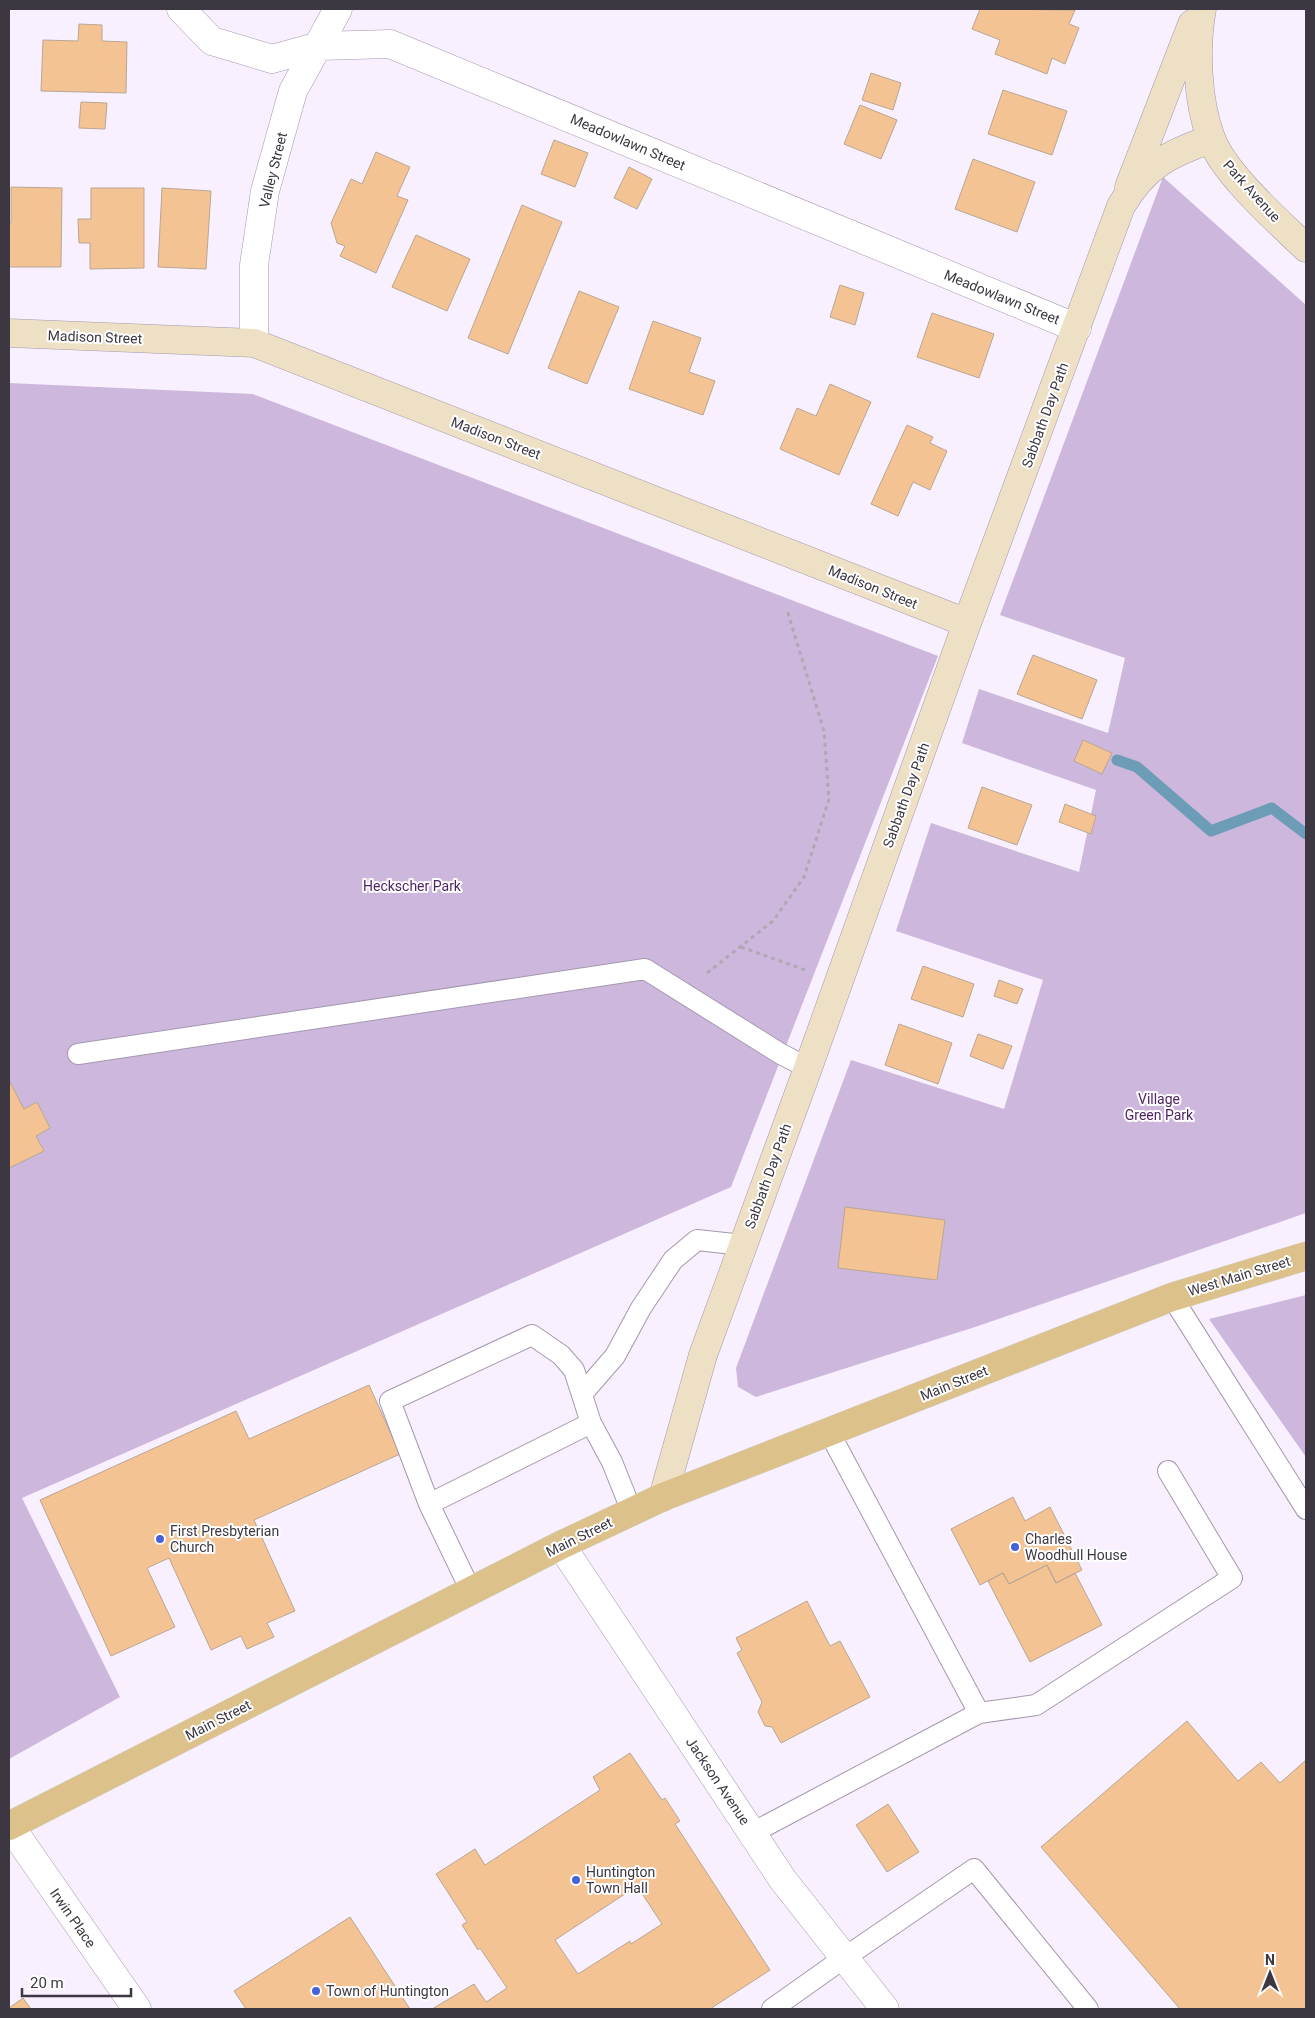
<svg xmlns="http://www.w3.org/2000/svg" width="1315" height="2018" font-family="Roboto,sans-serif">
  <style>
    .green { fill: #cdb7dd }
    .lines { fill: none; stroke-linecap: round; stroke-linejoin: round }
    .stream { stroke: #6c9cb6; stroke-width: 11 }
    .building { fill: #f4c393; stroke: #b9a693; fill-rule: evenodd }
    .lane-casing { stroke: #a598ae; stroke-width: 22 }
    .street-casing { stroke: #a598ae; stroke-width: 29 }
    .secondary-casing { stroke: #a598ae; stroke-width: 29 }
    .primary-casing { stroke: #d4d3d5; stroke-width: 29 }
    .path { stroke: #afa8b4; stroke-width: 3; stroke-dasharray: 4 4; stroke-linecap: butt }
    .lane { stroke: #fff; stroke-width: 20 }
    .street { stroke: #fff; stroke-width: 28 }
    .secondary { stroke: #ede0c5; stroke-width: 28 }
    .primary { stroke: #dcc18b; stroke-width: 28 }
    .poi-dot { fill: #4563d6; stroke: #fff; stroke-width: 2 }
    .labels { text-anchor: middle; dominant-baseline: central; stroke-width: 4; stroke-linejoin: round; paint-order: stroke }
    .street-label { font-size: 14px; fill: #3c3740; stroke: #fff }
    .park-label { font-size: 14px; fill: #4e2465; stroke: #fff }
    .poi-label { font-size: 14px; fill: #3c3740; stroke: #fff; text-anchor: start }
  </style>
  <rect width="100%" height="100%" fill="#f8f0fe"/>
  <path class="green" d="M1163 177 1306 305V1213L975 1327 756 1397 738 1387 736 1368 851 1060 1004 1109 1043 980 896 931 931 823 1079 872 1096 790 962 743 979 689 1108 733 1125 658 1000 615Z
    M9 383 253 394 938 656 731 1187 22 1498 120 1697 9 1759Z
    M1306 1295V1457L1209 1319Z"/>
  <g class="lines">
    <path class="stream" d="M1117 760 1137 767 1211 831 1272 808 1306 834"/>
  </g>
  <path class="building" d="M980 9 1075 10 1069 24 1079 28 1065 64 1052 58 1047 74 995 54 1000 40 972 29Z
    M79 24 102 25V41L127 42 126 93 41 91 43 40 78 41Z
    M871 73 901 83 893 110 862 100Z
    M1003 90 1067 111 1052 155 988 134Z
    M81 102 107 103 105 129 79 128Z
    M860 105 897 120 881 159 844 144Z
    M554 140 588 153 575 187 541 174Z
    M376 152 410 167 397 196 408 200 376 273 340 256 345 246 337 243 331 223 351 179 362 184Z
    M973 159 1035 182 1017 232 955 209Z
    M629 167 652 179 637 209 614 198Z
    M11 187 62 188 61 267H9V223H11Z
    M91 188H144V268L90 269V243H79L78 219H91Z
    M162 188 211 191 206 269 158 267Z
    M522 205 562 222 508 354 468 338Z
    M416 235 470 259 447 311 392 287Z
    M840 285 864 293 855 325 830 317Z
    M579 291 619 307 587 384 548 368Z
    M932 313 994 334 979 378 917 357Z
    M653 321 701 338 689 372 715 381 703 415 629 389Z
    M830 384 871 402 839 475 780 449 797 408 816 416Z
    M907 425 933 437 930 443 947 451 930 490 913 482 898 516 871 504Z
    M1033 655 1097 680 1082 719 1017 694Z
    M1083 740 1112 753 1102 774 1074 761Z
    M982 787 1032 805 1017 845 968 828Z
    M1065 804 1096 816 1091 834 1059 822Z
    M923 966 974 984 963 1017 911 999Z
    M999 980 1023 989 1017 1004 994 996Z
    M899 1024 952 1043 938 1084 885 1065Z
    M978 1034 1012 1046 1003 1069 970 1056Z
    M9 1080 24 1109 37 1102 50 1128 36 1136 44 1151 9 1168Z
    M845 1207 945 1220 937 1280 838 1268Z
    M369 1385 400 1454 254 1520 295 1611 267 1623 274 1637 247 1649 241 1636 211 1650 169 1558 147 1568 175 1627 111 1656 40 1500 236 1411 249 1439Z
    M1013 1497 1025 1521 1050 1507 1082 1570 1056 1583 1047 1565 1009 1584 1003 1573 980 1585 951 1529Z
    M1047 1565 1056 1583 1075 1573 1102 1625 1030 1662 988 1581 1003 1573 1009 1584Z
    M807 1601 830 1646 840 1641 870 1697 781 1743 772 1727 765 1726 758 1712 762 1702 737 1653 742 1650 736 1638Z
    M1187 1721 1238 1781 1261 1762 1280 1783 1306 1760V2009H1180L1041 1847Z
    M630 1753 662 1800 665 1798 680 1821 675 1824 770 1970 710 2009H432L474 1984 486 2002 507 1988 480 1948 478 1950 462 1925 467 1922 436 1874 475 1849 485 1865 600 1790 593 1777ZM637 1886 662 1924 631 1944 630 1941 578 1974 555 1940Z
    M888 1804 919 1852 887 1872 856 1825Z
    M350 1917 410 2009H246L234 1991Z
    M23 1998 31 2009H9V2008Z"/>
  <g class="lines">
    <defs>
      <path id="lane" d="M78 1054 645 969 781 1054 808 1068
        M1172 1297 1306 1509
        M582 1394 615 1356 641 1308 673 1260 697 1240 743 1245
        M429 1504 591 1423
        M471 1591 429 1504 390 1401 532 1335 561 1355 574 1370 591 1423 612 1462 632 1512
        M979 1713 1036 1705 1232 1578 1168 1471
        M752 1833 979 1713 829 1432
        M772 2009 844 1958 974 1869 1088 2009"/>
      <path id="street" d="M181 9 212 41 272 59 319 46 390 44 1077 328
        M254 343V265L265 191 293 91 338 9
        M561 1545 783 1880 885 2009
        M10 1826 137 2009"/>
      <path id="secondary" d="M1202 9C1195 47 1197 101 1211 138 1224 174 1278 221 1306 248
        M1129 187 1192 24
        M9 333 254 343 967 623
        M663 1497 703 1355 808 1068 967 623 1121 206C1145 166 1168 154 1211 139"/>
      <path id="primary" d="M9 1826 561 1545 663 1497 1172 1297 1306 1256"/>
    </defs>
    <use href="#lane" class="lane-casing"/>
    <use href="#street" class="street-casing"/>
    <use href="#secondary" class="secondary-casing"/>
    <use href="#primary" class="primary-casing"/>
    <path class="path" d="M741 947 808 971
      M707 973 773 921 804 877 829 799 824 731 787 610"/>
    <use href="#lane" class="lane"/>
    <use href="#street" class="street"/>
    <use href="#secondary" class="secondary"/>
    <use href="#primary" class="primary"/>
  </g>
  <g class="poi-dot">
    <circle cx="160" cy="1539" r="5"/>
    <circle cx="1015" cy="1547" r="5"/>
    <circle cx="576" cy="1880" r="5"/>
    <circle cx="316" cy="1991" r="5"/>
  </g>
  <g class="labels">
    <g class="street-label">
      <text transform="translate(628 142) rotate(23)">Meadowlawn Street</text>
      <text transform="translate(273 170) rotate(-76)">Valley Street</text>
      <text transform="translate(1252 191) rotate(48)">Park Avenue</text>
      <text transform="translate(1002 297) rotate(22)">Meadowlawn Street</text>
      <text transform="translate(95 337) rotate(2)">Madison Street</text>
      <text transform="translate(1045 415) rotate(-70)">Sabbath Day Path</text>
      <text transform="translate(496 438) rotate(21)">Madison Street</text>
      <text transform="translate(873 587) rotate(22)">Madison Street</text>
      <text transform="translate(906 795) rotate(-70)">Sabbath Day Path</text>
      <text transform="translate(768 1176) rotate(-70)">Sabbath Day Path</text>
      <text transform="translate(1239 1276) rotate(-17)">West Main Street</text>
      <text transform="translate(954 1383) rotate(-22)">Main Street</text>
      <text transform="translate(579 1537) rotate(-26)">Main Street</text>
      <text transform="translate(218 1720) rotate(-27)">Main Street</text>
      <text transform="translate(718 1781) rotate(56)">Jackson Avenue</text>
      <text transform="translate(73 1918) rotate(55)">Irwin Place</text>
    </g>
    <g class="park-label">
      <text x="412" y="886">Heckscher Park</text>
      <text x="1159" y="1099">Village<tspan x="1159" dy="16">Green Park</tspan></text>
    </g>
    <g class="poi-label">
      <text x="170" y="1531">First Presbyterian<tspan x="170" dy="16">Church</tspan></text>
      <text x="1025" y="1539">Charles<tspan x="1025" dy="16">Woodhull House</tspan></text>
      <text x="586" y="1872">Huntington<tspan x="586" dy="16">Town Hall</tspan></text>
      <text x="326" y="1991">Town of Huntington</text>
    </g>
  </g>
  <rect width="1315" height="2018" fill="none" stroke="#3c3740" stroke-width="20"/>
  <g transform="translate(1270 1973)" stroke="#ffffff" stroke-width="4" paint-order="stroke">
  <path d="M0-4L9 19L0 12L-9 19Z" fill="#3c3740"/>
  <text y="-8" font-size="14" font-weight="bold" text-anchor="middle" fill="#3c3740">N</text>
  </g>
  <path d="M22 1988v8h109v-8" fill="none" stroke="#3c3740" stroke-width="2.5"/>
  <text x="30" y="1988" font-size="15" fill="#3c3740" stroke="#ffffff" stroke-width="4" paint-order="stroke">20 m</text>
</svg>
